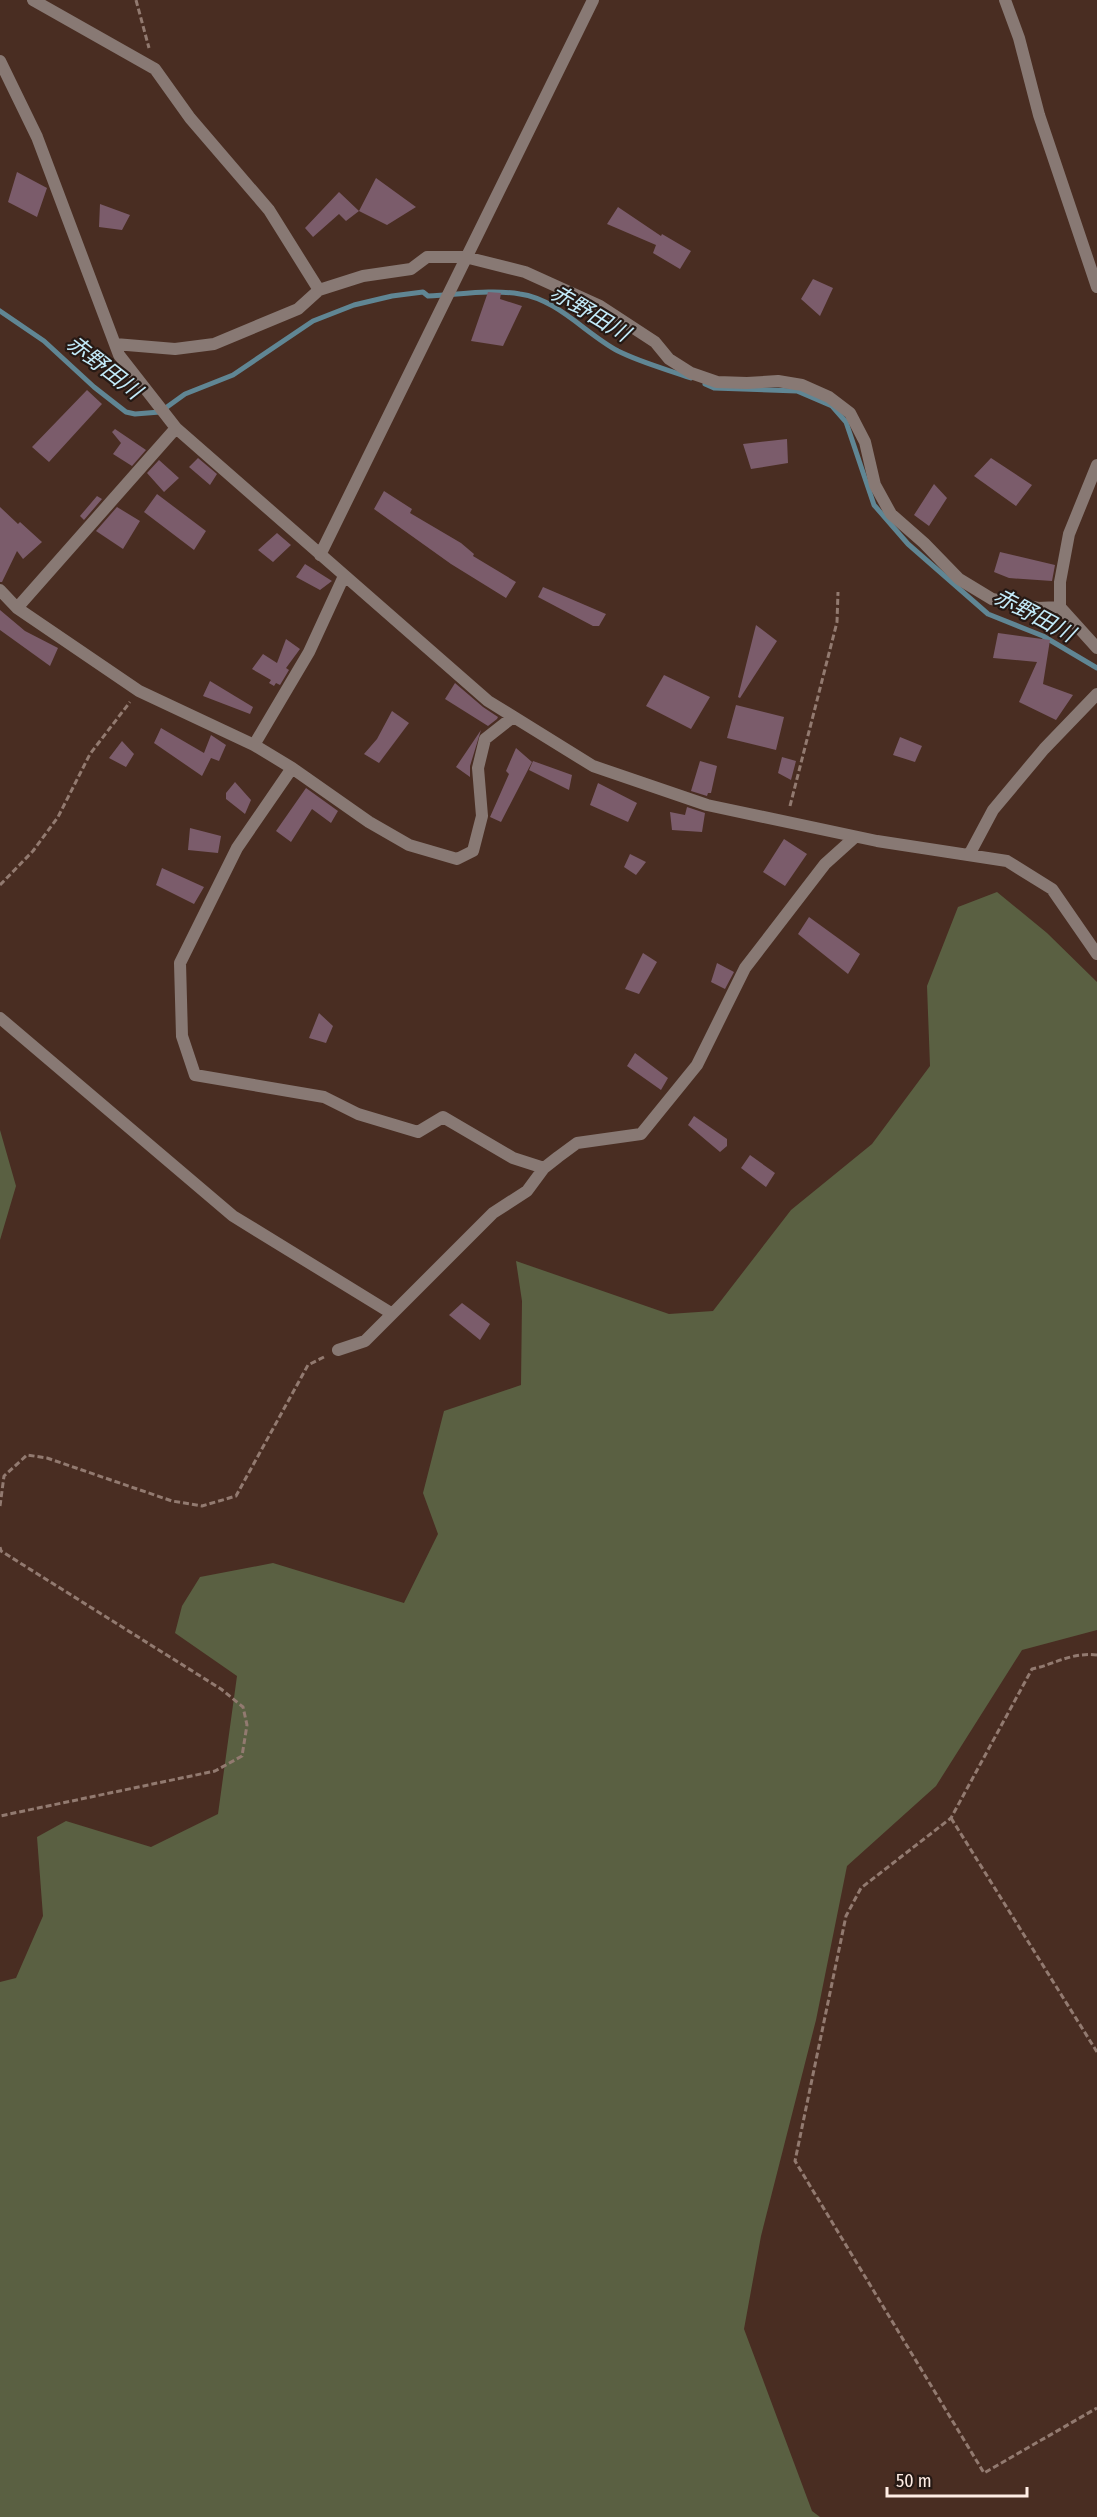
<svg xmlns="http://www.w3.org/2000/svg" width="1097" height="2517" font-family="'Fira Sans Condensed','Noto Sans JP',sans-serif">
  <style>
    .forest { fill: #5a6042 }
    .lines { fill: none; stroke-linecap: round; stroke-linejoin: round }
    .stream { stroke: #608694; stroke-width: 5 }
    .building { fill: #7b5c6b }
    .path { stroke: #927a70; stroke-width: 3; stroke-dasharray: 6 3; stroke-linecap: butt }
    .street { stroke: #887974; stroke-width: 12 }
    .labels { text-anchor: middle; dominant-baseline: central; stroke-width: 4.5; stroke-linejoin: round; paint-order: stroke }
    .water-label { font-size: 22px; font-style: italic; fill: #c3ebfa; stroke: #261914 }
  </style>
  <rect width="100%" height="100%" fill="#492d22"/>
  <path class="forest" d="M997 892 1047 933 1097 982V1630L1022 1650 936 1786 847 1866 816 2020 761 2236 744 2329 812 2511 820 2517H0V1982L16 1978 43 1916 37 1837 66 1821 151 1847 218 1814 237 1676 175 1633 182 1606 200 1577 273 1563 404 1603 438 1534 423 1493 444 1411 521 1385 522 1301 516 1261 669 1314 713 1311 791 1210 872 1144 930 1066 927 986 958 907Z
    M0 1130 16 1186 0 1240Z"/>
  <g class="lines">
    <path class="stream" d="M0 311 44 341 94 387 126 412 135 414 160 412 185 394 233 375 313 321 354 305 392 296 423 292 428 296C459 295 489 289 520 294 557 299 586 334 618 351 642 363 666 369 691 378
      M705 384 714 388 797 391 832 406 846 422 874 505 908 544 988 614 1043 636 1097 668"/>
  </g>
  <path class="building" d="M17 172 47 188 37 217 8 202Z
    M376 178 416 207 387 225 359 211Z
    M339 192 359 211 346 221 339 214 313 237 305 228Z
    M100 204 130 215 122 230 99 227Z
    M618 207 661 236 662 234 691 251 680 269 653 253 656 245 607 224Z
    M813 279 833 288 820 316 801 299Z
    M488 292 501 293 500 299 522 306 503 346 471 341Z
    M87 390 102 404 49 462 32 447Z
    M115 429 146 450 132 466 113 454 121 443 112 432Z
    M787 439 788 463 751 469 743 444Z
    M198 458 217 474 210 485 189 467Z
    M991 458 1032 485 1016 506 974 476Z
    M159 460 179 478 164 492 147 473Z
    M934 484 947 498 929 526 914 515Z
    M384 491 412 509 410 513 461 543 474 554 473 556 516 582 506 598 451 564 374 509Z
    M157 494 206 531 194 550 144 512Z
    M97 496 102 499 84 520 80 516Z
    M0 507 18 524 20 522 42 542 23 559 17 551 2 582H0Z
    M117 507 140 521 123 549 96 531Z
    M277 533 291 545 273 562 258 550Z
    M1000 552 1055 565 1052 581 1009 578 994 572Z
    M305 564 332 581 320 590 296 577Z
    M543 587 606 614 599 626H593L538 597Z
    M0 610 25 631 58 648 50 666 0 630Z
    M756 625 777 641 740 698 738 697Z
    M998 633 1050 640 1043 684 1073 695 1056 720 1019 702 1037 662 993 658Z
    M286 639 300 649 286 668 289 670 280 685 276 683 274 686 269 683 271 680 252 669 263 654 277 663Z
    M664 675 710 697 691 729 646 706Z
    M210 681 253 707 250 714 203 696Z
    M455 683 483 707 498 717 497 719 488 726 445 699Z
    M736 705 784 717 776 750 727 738Z
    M392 711 409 723 379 763 364 754 377 739Z
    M161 728 204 753 211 735 226 745 219 761 211 758 202 776 154 743Z
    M481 730 470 766V777L456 767Z
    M900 737 922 746 915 762 893 755Z
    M122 741 134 754 126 767 109 758Z
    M516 748 532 762 501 822 490 817 509 774 506 771Z
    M782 757 796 761 791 780 778 773Z
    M533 761 572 775 569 790 529 770Z
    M700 761 717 766 711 793H708L707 796 691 791Z
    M235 782 251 800 245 814 226 799V793Z
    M598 783 637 803 628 822 590 805Z
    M306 788 338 811 331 823 312 809 291 842 276 831Z
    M687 807 705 813 702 832 672 830 670 812 685 815Z
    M190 828 221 836 218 853 188 850Z
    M784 839 807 854 785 886 763 872Z
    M630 854 646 862 636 875 624 867Z
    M162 868 204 887 194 904 156 885Z
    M809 917 860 954 848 974 798 934Z
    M643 953 657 962 639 994 625 989Z
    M717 963 734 972 725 989 711 982Z
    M319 1013 333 1026 326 1043 309 1038Z
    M635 1053 668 1078 661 1090 627 1066Z
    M694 1116 727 1139V1146L720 1152 688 1125Z
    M750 1155 775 1173 766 1187 741 1168Z
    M462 1303 490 1324 480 1340 449 1315Z"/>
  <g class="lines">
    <path class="path" d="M136 0 149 48
      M790 806 837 622 838 592
      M0 885 33 851 58 817 90 754 130 702
      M0 1506 4 1476 27 1455 47 1458 172 1501 202 1506 236 1496 308 1365 326 1356
      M0 1547 1 1551 221 1689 243 1707 247 1725 242 1756 215 1771 0 1816
      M1097 1655C1071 1652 1056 1664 1032 1669L951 1818 861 1888 846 1916 795 2161 984 2473 1097 2408
      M951 1818 1097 2052"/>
    <path class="street" d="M33 0 155 69 190 118 269 210 319 290 363 276 411 269 427 257H465L525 272 600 306 655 342 669 359 691 373 717 382 747 383 778 381 802 385 829 397 850 413 865 442 875 485 891 514 924 543 959 579 992 599 1038 608 1060 607
      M1005 0 1019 38 1039 115 1097 287
      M0 61 37 137 119 355 176 428 488 701 593 766 707 805 877 841 1007 861 1052 889 1097 954
      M115 344 175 349 214 344 298 309 319 290
      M1097 465 1069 534 1060 582V607L1097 648
      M320 555 593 0
      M0 590 17 608 139 691 254 745 292 768 237 848 180 963 182 1036 195 1075 324 1097 358 1114 418 1132 443 1117 513 1158 544 1168
      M17 608 176 428
      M254 745 309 652 344 576
      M292 768 369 822 409 845 457 859 473 851 482 816 478 768 485 739 513 717
      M969 855 993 810 1044 749 1097 694
      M0 1018 233 1216 391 1313
      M338 1350 365 1341 493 1213 527 1191 544 1168 558 1157 577 1143 641 1134 697 1065 745 968 825 864 855 837"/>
  </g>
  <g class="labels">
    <g class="water-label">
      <text transform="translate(590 313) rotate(31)">赤野田川</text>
      <text transform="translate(104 367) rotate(38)">赤野田川</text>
      <text transform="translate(1034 615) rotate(28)">赤野田川</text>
    </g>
  </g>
  <path d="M887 2487v9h140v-9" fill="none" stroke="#ffede5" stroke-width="3"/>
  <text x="896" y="2487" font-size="18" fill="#ffede5" stroke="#261914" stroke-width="4.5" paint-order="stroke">50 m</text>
</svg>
